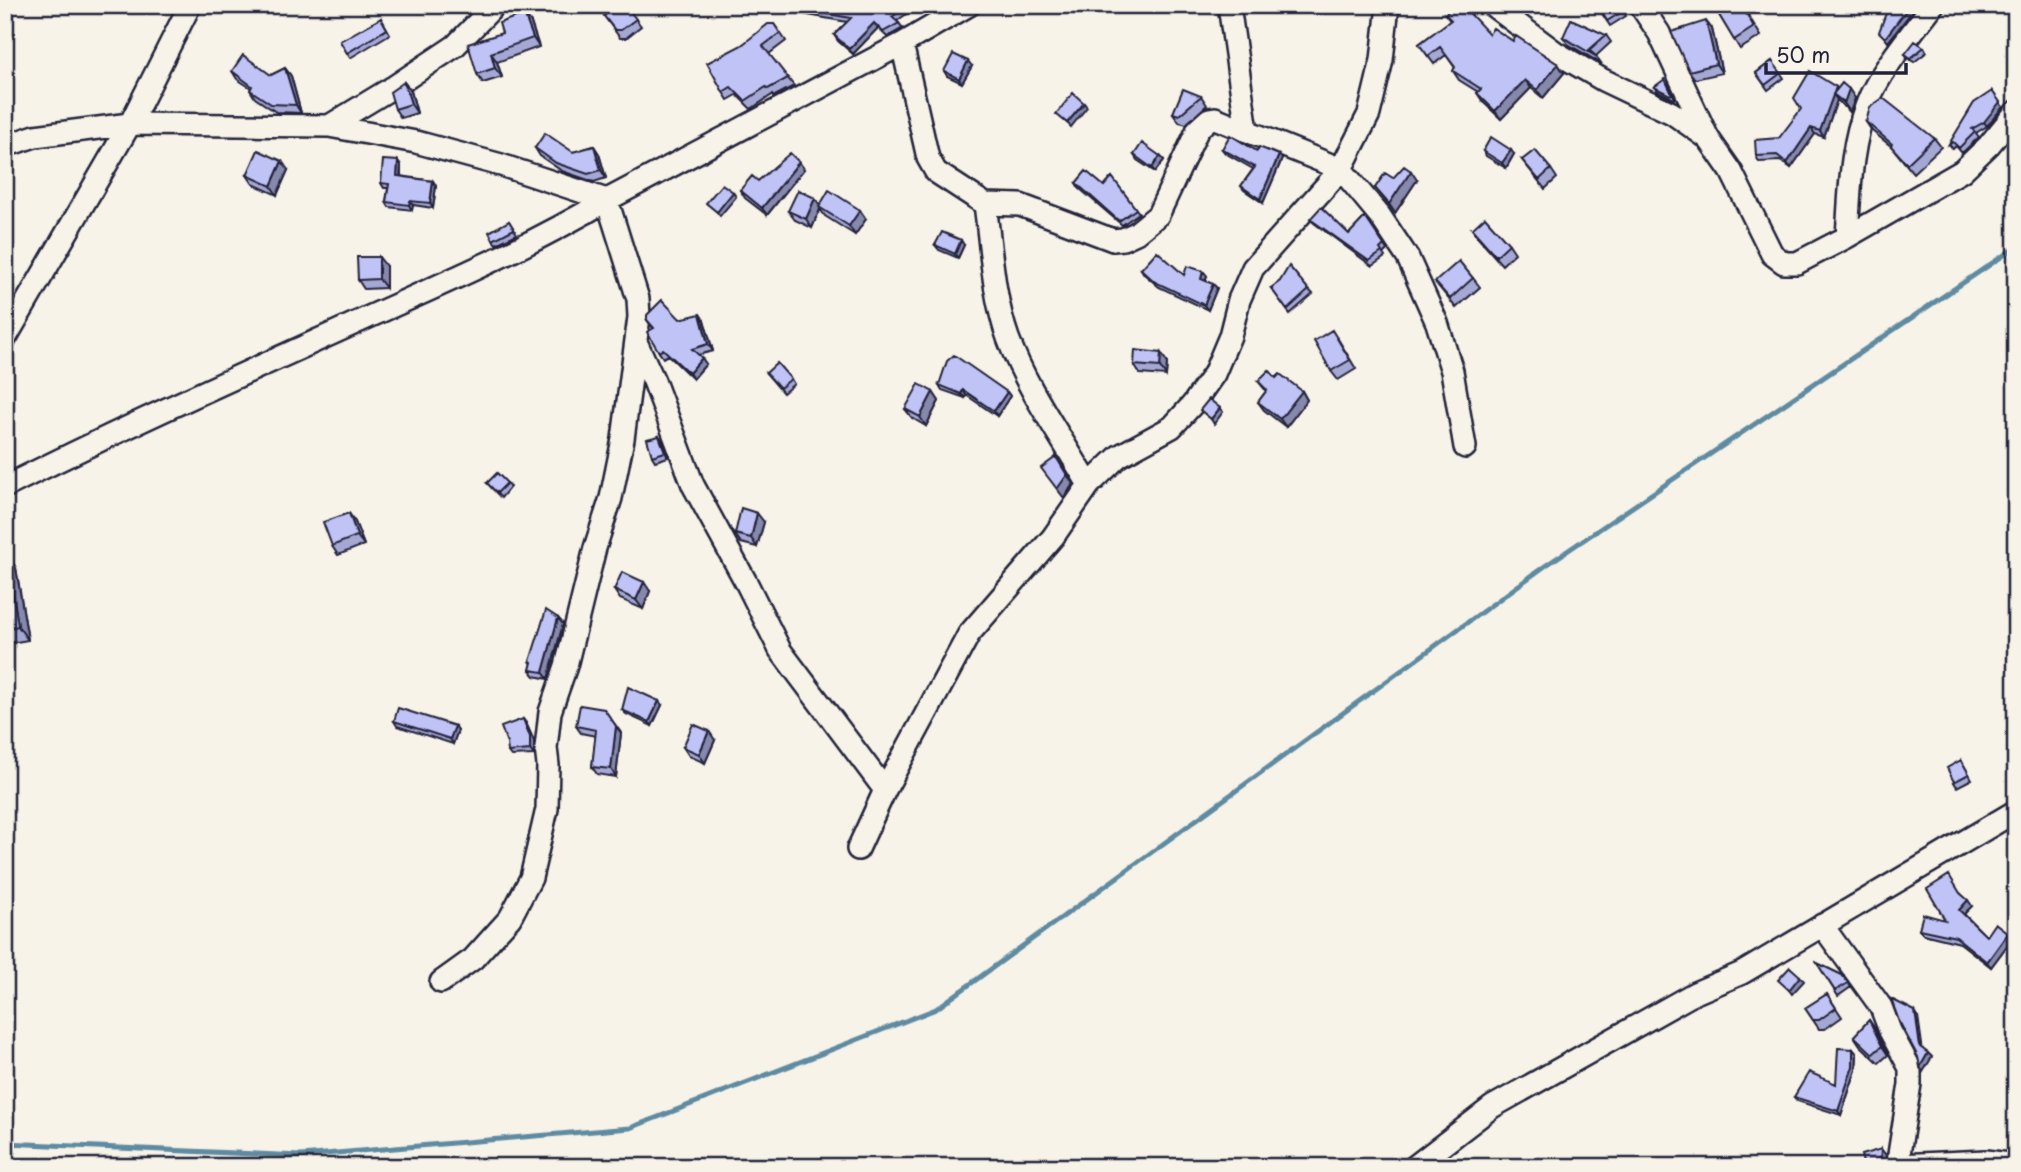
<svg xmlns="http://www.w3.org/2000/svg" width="2021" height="1172" font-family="'Playpen Sans',sans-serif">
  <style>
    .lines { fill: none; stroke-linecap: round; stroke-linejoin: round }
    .stream { stroke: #5f8ba2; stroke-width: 5 }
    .minor-casing { stroke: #22223b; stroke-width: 26 }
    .minor { stroke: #f7f3e8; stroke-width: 21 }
    .wall { fill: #a5a8d3; stroke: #22223b; stroke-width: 2 }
    .shaded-wall { fill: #8688ac; stroke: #22223b; stroke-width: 2 }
    .building { fill: #c0c3f5; stroke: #22223b; stroke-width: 2 }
  </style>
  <rect width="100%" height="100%" fill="#f7f3e8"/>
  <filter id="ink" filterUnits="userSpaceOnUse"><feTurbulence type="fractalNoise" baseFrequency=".0143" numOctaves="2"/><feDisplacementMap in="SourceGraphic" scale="14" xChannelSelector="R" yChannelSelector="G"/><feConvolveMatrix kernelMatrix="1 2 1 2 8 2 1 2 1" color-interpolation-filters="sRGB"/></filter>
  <g filter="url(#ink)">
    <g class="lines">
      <path class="stream" d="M5 1143 301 1156 630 1128 936 1009 1545 566 2016 247"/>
      <defs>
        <path id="minor" d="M1229 5 1247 131
          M1492 5 1555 52 1603 80 1672 113 1706 137
          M1640 5 1659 33 1708 138 1731 171 1772 254 1784 263H1797L1847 237 1962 171 1989 145 2016 112
          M902 44 928 158 936 172 985 204 1020 205 1113 240 1123 239 1136 233 1158 215 1198 129 1209 119 1215 118 1341 169 1380 216 1408 258 1437 323 1452 371 1465 447
          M329 126 395 86 455 46 495 5
          M5 146 35 136 130 124 329 126 416 142 501 165 607 200 638 299 639 317 623 439 611 498 595 548 566 666 550 712 546 748 548 765 547 809 531 878 510 918 473 959 441 982
          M985 204C991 248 993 296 1008 338 1026 388 1062 438 1089 485
          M1847 237C1850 193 1850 146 1867 104 1879 72 1912 33 1933 5
          M5 339 130 124 190 5
          M636 342 654 381 693 485 747 584 780 650 885 790
          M5 487C122 428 241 375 360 321 444 283 529 247 607 200L902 44 969 5
          M858 849 885 790 969 634 1053 537 1089 485 1119 456 1172 427 1193 404 1214 374 1230 336 1239 300 1253 268 1341 169 1369 114 1382 60 1388 5
          M1822 925 1881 1007 1890 1031 1910 1068V1084L1897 1167
          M1897 1165 1986 1161 2016 1165
          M1414 1167 1492 1107 1695 993 1742 973 2016 811"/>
      </defs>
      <use href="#minor" class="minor-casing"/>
      <use href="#minor" class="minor"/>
    </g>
    <path class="wall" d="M625 5 641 26 626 38H620L604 16 611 10Z
      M905 5 909 12 897 21 903 28 887 37 878 28 853 54 838 41 834 35 847 22 797 13 793 8Z
      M925 5H942L930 12Z
      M1619 5 1626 16 1610 26 1597 6Z
      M1713 5H1760L1748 15 1761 36 1740 49Z
      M524 14 531 23 539 47 497 62 502 77 483 83 477 74 502 33Z
      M1445 14 1489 34 1513 41 1558 64 1564 73 1543 98 1531 88 1501 119 1483 102 1477 93 1478 92 1459 80 1453 71 1455 68 1446 55 1434 64 1419 44 1450 21Z
      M381 18 390 34 350 58 347 53Z
      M774 24 786 41 769 54 794 86 773 97 772 95 751 109 737 95 728 100 723 92 742 45Z
      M1712 29 1722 73 1695 79 1689 71Z
      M1606 35 1611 42 1596 56 1602 64 1568 44 1563 37Z
      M1924 47 1927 52 1914 62 1909 59 1905 54Z
      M1772 61 1784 78 1768 90 1756 73Z
      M972 66 962 83 947 76 944 71Z
      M285 68 291 76 301 113 276 112 255 98 250 90 251 88 237 79 232 71 271 75Z
      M404 82 411 91 417 113 401 118 395 109Z
      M1668 84 1675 98 1674 99 1657 91 1654 87Z
      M1837 89 1855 98 1850 112 1837 100 1824 137 1815 134 1791 168 1780 161 1759 162 1756 156 1779 138Z
      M1201 96 1207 105 1186 124 1179 122 1173 113Z
      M2003 107 1987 126 1976 133 1979 137 1962 153 1956 146 1953 149 1949 144Z
      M1866 122 1934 138 1941 147 1913 173 1892 147 1872 131Z
      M594 146 599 154 606 178 594 182 562 171 540 156 535 148 573 152Z
      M1222 149 1257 151 1282 159 1263 203 1244 190 1241 186 1253 169 1225 153Z
      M1483 151 1514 154 1506 168 1486 156Z
      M1134 155 1160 156 1164 160 1155 172 1137 160Z
      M1522 160 1551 169 1557 178 1545 189Z
      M398 161 401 165V176L433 181 436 186 433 208 413 205 412 210 389 207 386 202 388 188H384L381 183Z
      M799 162 804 169 767 215 745 198 740 190 758 181Z
      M288 170 277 195 253 184 247 175Z
      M1112 177 1139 213 1122 225 1079 188 1076 183 1104 186Z
      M1417 180 1395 213 1375 188Z
      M820 205 866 219 855 235 825 216 820 209 812 228 795 220 788 211Z
      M1365 217 1387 250 1383 254 1385 257 1372 266 1314 223 1310 219 1349 234Z
      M509 221 517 234 496 244 493 240Z
      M1472 229 1509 244 1515 253 1502 265 1478 238Z
      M935 245H964L958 258 939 250Z
      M386 266V288L364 289 358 280Z
      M1141 269 1184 275 1203 271 1207 276 1205 280 1217 288 1208 310 1159 287 1144 274Z
      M1473 278 1480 287 1456 308 1435 282Z
      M1271 288 1309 290 1313 294 1290 314Z
      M680 319 704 320 713 351 698 355 706 364 693 379 668 355 663 358 659 352 653 328 647 320Z
      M1338 339 1356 369 1338 380 1331 371Z
      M1167 362 1166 376 1140 374 1134 365Z
      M766 373 791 379 794 384 783 393Z
      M1258 381 1302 391 1307 400 1286 427 1264 410 1258 402 1266 391Z
      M939 385 1007 392 1010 396 997 416 966 395 965 398 942 390Z
      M933 392 939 401 926 426 912 418 905 409Z
      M659 436 662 440 668 457 655 461 652 456Z
      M487 483H507L510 487 501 498Z
      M355 522 364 545 338 555 332 546Z
      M764 522 757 547 741 543 735 534Z
      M5 555H7L16 568 28 640 5 644Z
      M614 590 650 591 643 609 620 599Z
      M558 618 563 624 548 679 535 676 530 670 532 664 530 661Z
      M662 705 652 726 626 714 622 710Z
      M604 709 621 733 616 777 597 774 592 767 596 736 581 733 576 726Z
      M523 719 526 723 534 741V755L511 756 508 752Z
      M394 721 455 726 458 730 453 744 397 726Z
      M715 740 705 763 689 756 683 747Z
      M1961 760 1972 779 1957 787 1954 782Z
      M1961 894 1972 906 1964 914 1986 936 2008 933 2012 939 1991 967 1960 943 1923 934 1919 929 1945 920Z
      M1817 963 1842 975 1851 987 1838 996Z
      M1827 994 1842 1017 1825 1029H1819L1805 1008Z
      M1869 1020 1875 1029 1888 1055 1879 1063 1860 1045 1854 1036Z
      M1853 1049 1857 1054 1856 1070 1841 1115 1797 1101 1794 1097 1836 1084Z"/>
    <path class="shaded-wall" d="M1910 5H1914L1913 10 1888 42 1885 38Z
      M524 14 531 23 539 47 533 38Z
      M1706 21 1712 29 1722 73 1716 64Z
      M874 23 878 28 853 54 849 49Z
      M491 53 497 62 502 77 495 68Z
      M968 61 972 66 962 83 959 79Z
      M1558 64 1564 73 1543 98 1537 90Z
      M285 68 291 76 301 113 296 105Z
      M1525 80 1531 88 1501 119 1495 111Z
      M404 82 411 91 417 113 411 104Z
      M1836 87 1840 93 1833 94 1837 100 1824 137 1820 131Z
      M1849 89 1855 98 1850 112 1844 103Z
      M1992 91 2003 107 1987 126 1984 122Z
      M1084 103 1087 107 1071 127 1067 123Z
      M1811 128 1815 134 1791 168 1787 163Z
      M594 146 599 154 606 178 601 170Z
      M1511 150 1514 154 1506 168 1502 163Z
      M1279 155 1282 159 1263 203 1260 199Z
      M1160 156 1164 160 1155 172 1152 168Z
      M282 161 288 170 277 195 271 186Z
      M398 161 401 165 400 180 397 176Z
      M799 162 804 169 767 215 762 208Z
      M1411 171 1417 180 1395 213 1389 204Z
      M433 181 436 186 433 208 430 203Z
      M733 192 736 197 720 216 717 212Z
      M815 198 821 207 812 228 806 219Z
      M410 201 413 205 412 210 409 205Z
      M860 210 866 219 855 235 849 226Z
      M961 240 964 245 958 258 955 254Z
      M379 257 386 266V288L379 279Z
      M1203 271 1207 276 1204 283 1201 279Z
      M1213 284 1217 288 1208 310 1204 305Z
      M700 314 704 320 713 351 708 344Z
      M1161 353 1167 362 1166 376 1160 367Z
      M702 358 706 364 693 379 689 373Z
      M963 390 966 395 965 398 961 394Z
      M1302 391 1307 400 1286 427 1280 419Z
      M933 392 939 401 926 426 920 417Z
      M1007 392 1010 396 997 416 994 411Z
      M1220 408 1223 412 1214 424 1211 419Z
      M659 436 662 440 668 457 665 452Z
      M1056 457 1073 484 1064 498 1057 489Z
      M349 513 355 522 364 545 357 536Z
      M757 513 764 522 757 547 751 538Z
      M7 555 16 568 28 640 18 626Z
      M644 582 650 591 643 609 636 600Z
      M558 618 563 624 548 679 543 672Z
      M659 701 662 705 652 726 649 722Z
      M523 719 526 723 534 741V755L530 750Z
      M455 726 458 730 453 744 450 739Z
      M616 726 621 733 616 777 611 769Z
      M709 731 715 740 705 763 699 754Z
      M1968 900 1972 906 1963 915 1959 910Z
      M2008 933 2012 939 1991 967 1987 962Z
      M1800 976 1804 981 1792 994 1789 990Z
      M1915 1011 1918 1016 1923 1052 1920 1047Z
      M1869 1020 1875 1029 1888 1055 1882 1046Z
      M1853 1049 1857 1054 1856 1070 1841 1115 1838 1111Z
      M1928 1053 1932 1057 1923 1072 1920 1067Z
      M1881 1149 1886 1155 1885 1167H1882L1880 1165Z"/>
    <path class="building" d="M608 5H625L636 19 621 30H615L604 16 611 10Z
      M797 5H905L906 7 892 17 899 23 883 32 874 23 849 49 834 35 851 18 793 8Z
      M1454 5H1462L1489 34 1493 28 1513 41 1516 36 1558 64 1537 90 1525 80 1495 111 1477 93 1481 89 1453 71 1455 67 1440 47 1428 56 1419 44 1451 20 1445 14Z
      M1598 5H1619L1623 11 1607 21Z
      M1713 5H1743L1742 6 1754 27 1734 40Z
      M1889 5H1910L1885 38 1879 32Z
      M524 14 533 38 491 53 495 68 477 74 468 44 502 33 499 23Z
      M381 18 387 29 347 53 340 41Z
      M1571 19 1606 35 1589 50 1597 57 1563 37Z
      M1706 21 1716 64 1689 71 1671 32Z
      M768 24H774L780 33 763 46 788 78 768 89 766 87 745 101 731 87 723 92 707 63 742 45Z
      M1915 41 1924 47 1911 58 1905 54Z
      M953 54 968 61 959 79 944 71Z
      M243 55 271 75 285 68 296 105 271 104 250 90 252 86 232 71Z
      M1772 61 1781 73 1765 85 1756 73Z
      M1810 71 1836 87 1820 131 1811 128 1787 163 1777 155 1756 156 1755 140 1779 138 1801 109 1794 98Z
      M1665 79 1672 94 1670 95 1654 87Z
      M404 82 411 104 395 109 390 92Z
      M1842 83 1849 89 1844 103 1833 94Z
      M1183 89 1201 96 1179 115 1173 113Z
      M1992 91 2000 102 1984 122 1972 129 1975 132 1959 148 1953 142 1949 144 1974 103Z
      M1073 93 1084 103 1067 123 1056 114Z
      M1883 98 1934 138 1907 164 1891 146 1892 144 1866 122 1870 107Z
      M545 133 573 152 594 146 601 170 588 174 556 163 535 148Z
      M1230 135 1257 151 1259 147 1279 155 1260 199 1241 186 1255 167 1222 149Z
      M1491 137 1511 150 1502 163 1483 151Z
      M1142 143 1160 156 1152 168 1134 155Z
      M258 150 282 161 271 186 247 175Z
      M1535 150 1551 169 1539 180 1522 160Z
      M790 153 799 162 762 208 740 190 752 176 758 181Z
      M383 160 398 161 397 176 433 181 430 203 410 201 409 205 386 202 389 184 381 183Z
      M1404 166 1411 171 1389 204 1375 188 1385 173 1393 178Z
      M1086 171 1104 186 1112 177 1136 209 1119 221 1076 183Z
      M722 184 733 192 717 212 706 203Z
      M798 190 815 198 806 219 788 211Z
      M829 190 860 210 849 226 819 207Z
      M1321 207 1349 234 1365 217 1384 245 1380 249 1382 252 1369 261 1310 219Z
      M1485 217 1509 244 1496 256 1472 229Z
      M509 221 514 229 493 240 489 232Z
      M942 232 961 240 955 254 935 245Z
      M1157 251 1184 275 1187 266 1203 271 1201 279 1213 284 1204 305 1155 282 1141 269Z
      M357 257H379V279L358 280Z
      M1459 261 1473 278 1450 299 1435 282Z
      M1289 266 1309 290 1287 310 1271 288 1280 281Z
      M662 300 680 319 700 314 708 344 692 349 702 358 689 373 663 349 659 352 647 332 654 328 647 320V315Z
      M1332 330 1350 360 1331 371 1314 341Z
      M1135 350 1161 353 1160 367 1134 365Z
      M954 355 1007 392 994 411 963 390 961 394 939 385 947 361Z
      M777 363 791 379 780 388 766 373Z
      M1269 370 1276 378 1280 374 1302 391 1280 419 1258 402 1267 390 1258 381Z
      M919 384 933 392 920 417 905 409Z
      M1209 399 1220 408 1211 419 1200 410Z
      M659 436 665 452 652 456 647 439Z
      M1056 457 1067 475 1057 489 1041 468Z
      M497 473 507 483 497 493 487 483Z
      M741 508 757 513 751 538 735 534Z
      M349 513 357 536 332 546 323 522Z
      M5 555H7L18 626 5 629Z
      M622 572 644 582 636 600 614 590Z
      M546 610 558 618 543 672 530 670 532 662 530 661Z
      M628 687 659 701 649 722 622 710Z
      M580 705 604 709 616 726 611 769 592 767 596 730 576 726Z
      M398 708 455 726 450 739 394 721Z
      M523 719 530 737V750L508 752 507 743 501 727Z
      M693 724 709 731 699 754 683 747Z
      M1961 760 1969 774 1954 782 1947 768Z
      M1949 875 1960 893 1968 900 1959 910 1986 936 1995 923 2008 933 1987 962 1956 937 1919 929 1923 914 1945 920 1927 889Z
      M1817 963 1842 975 1848 983 1835 991Z
      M1790 967 1800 976 1789 990 1778 980Z
      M1827 994 1836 1008 1819 1020H1813L1805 1008Z
      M1891 999 1915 1011 1920 1047 1928 1053 1920 1067 1918 1057 1899 1021Z
      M1869 1020 1882 1046 1873 1054 1854 1036Z
      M1838 1048 1853 1049V1066L1838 1111 1794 1097 1809 1072 1836 1084Z
      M1881 1149 1880 1165 1882 1167H1864L1861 1155Z"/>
  </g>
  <rect width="2021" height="1172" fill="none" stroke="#f7f3e8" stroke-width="28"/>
  <rect x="14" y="14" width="1993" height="1144" fill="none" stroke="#22223b" stroke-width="2.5" filter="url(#ink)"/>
  <path d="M1766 63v10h140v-10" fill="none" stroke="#22223b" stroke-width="3.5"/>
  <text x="1776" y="63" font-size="21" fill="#22223b" stroke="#f7f3e8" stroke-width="5" paint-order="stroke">50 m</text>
</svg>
